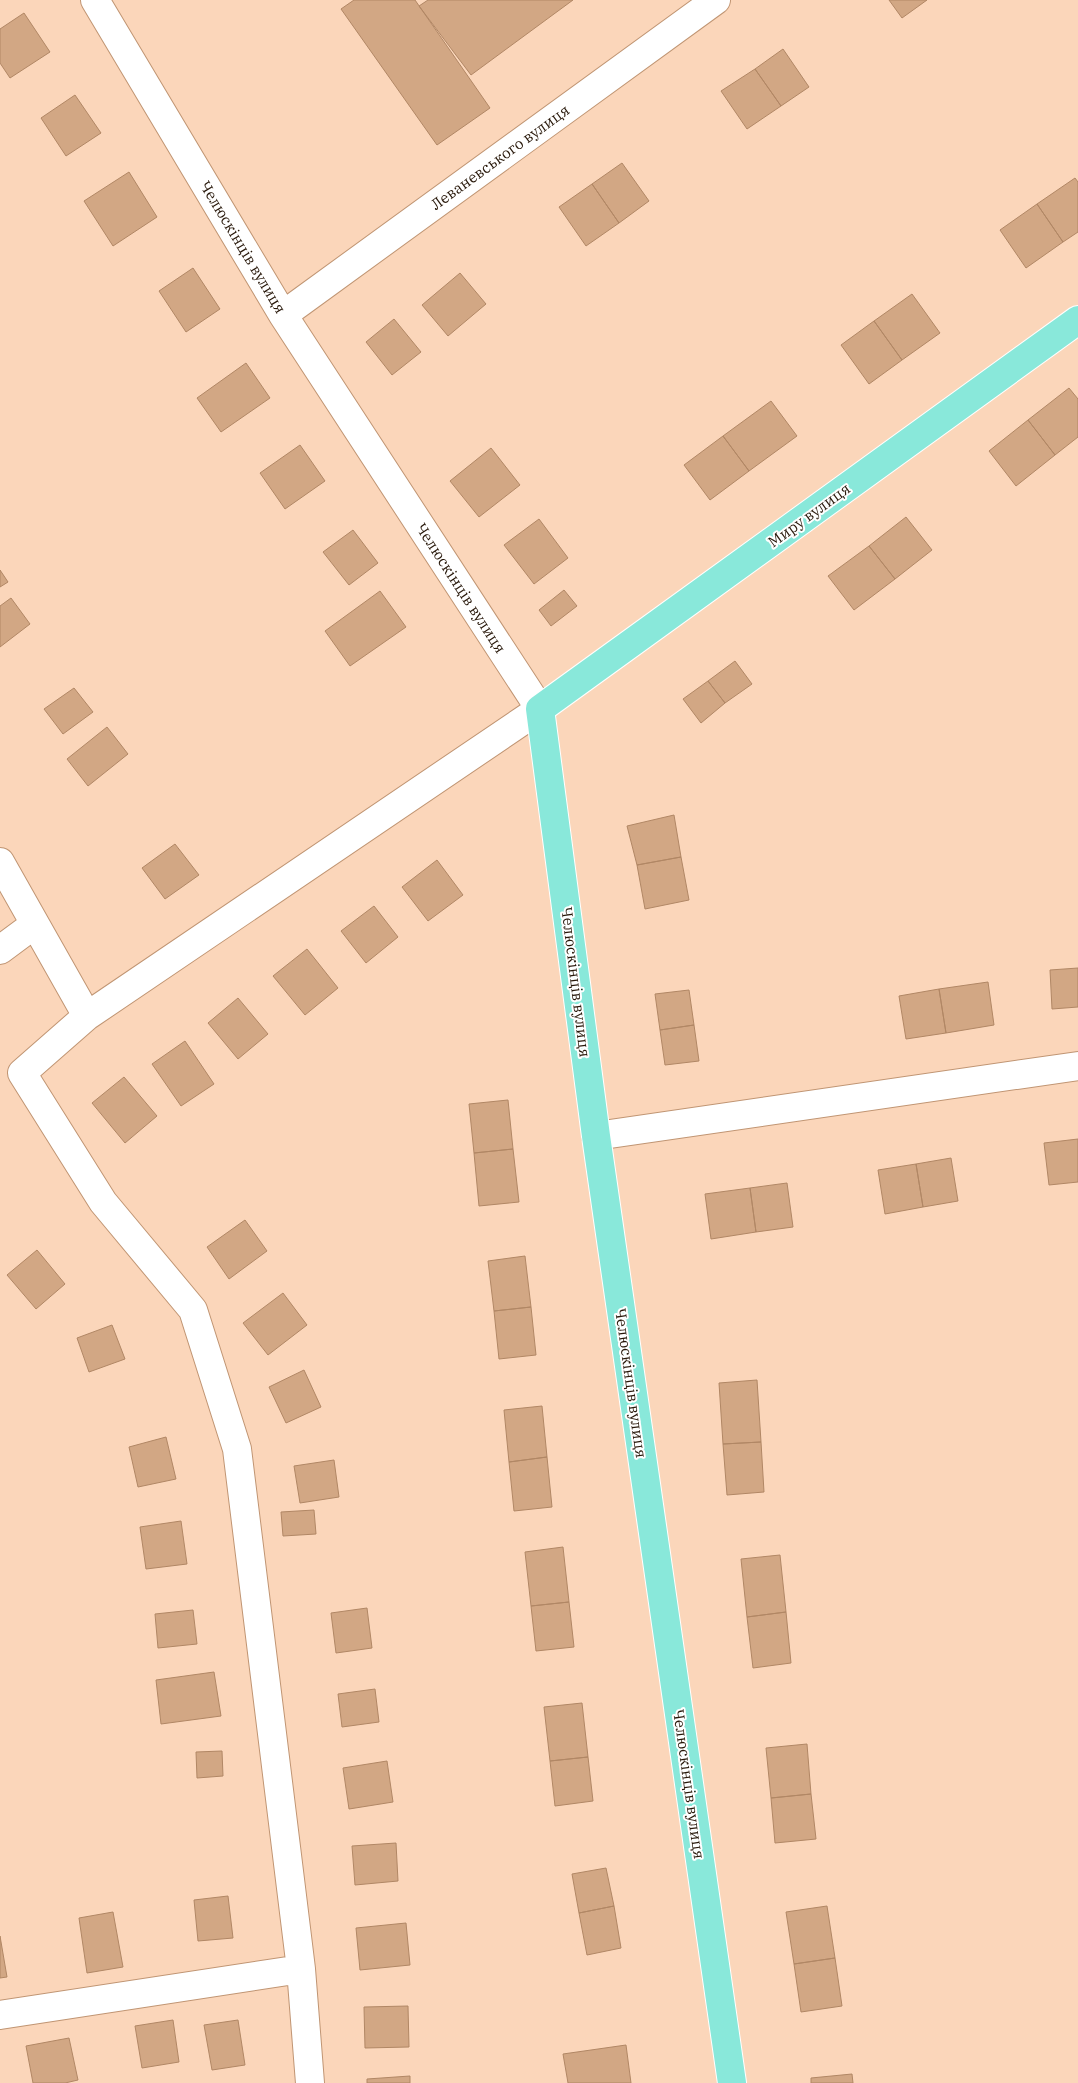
<svg xmlns="http://www.w3.org/2000/svg" width="1078" height="2083" font-family="'IBM Plex Serif',serif">
  <style>
    .building { fill: #d2a784; stroke: #b18765 }
    .lines { fill: none; stroke-linecap: round; stroke-linejoin: round }
    .minor-casing { stroke: #c09573; stroke-width: 30 }
    .major-casing { stroke: #fff; stroke-width: 30 }
    .minor { stroke: #fff; stroke-width: 28 }
    .major { stroke: #89e8da; stroke-width: 28 }
    .labels { text-anchor: middle; dominant-baseline: central; stroke-width: 4; stroke-linejoin: round; paint-order: stroke }
    .street-label { font-size: 15px; fill: #271709; stroke: #fff }
  </style>
  <rect width="100%" height="100%" fill="#fbd6ba"/>
  <path class="building" d="M354 0H415L490 108 437 145 341 9Z
    M428 0H573L471 75 419 6Z
    M889 0H927L902 18Z
    M24 13 50 52 10 78 0 63V29Z
    M783 49 809 87 781 106 755 69Z
    M755 69 781 106 747 129 721 91Z
    M75 95 101 133 66 156 41 118Z
    M622 163 649 201 619 223 592 184Z
    M129 172 157 217 113 246 84 201Z
    M1075 178 1078 182V232L1063 242 1037 204Z
    M592 184 619 223 586 246 559 207Z
    M1037 204 1063 242 1026 268 1000 230Z
    M193 268 220 309 186 332 159 291Z
    M460 273 486 304 448 336 422 305Z
    M912 294 940 333 902 360 874 321Z
    M394 319 421 352 392 375 366 342Z
    M874 321 902 360 869 384 841 345Z
    M246 363 270 398 221 432 197 398Z
    M1069 388 1078 399V437L1055 455 1028 420Z
    M771 401 797 436 749 471 723 436Z
    M1028 420 1055 455 1016 486 989 451Z
    M723 436 749 471 710 500 684 465Z
    M300 445 325 481 285 509 260 473Z
    M491 448 520 485 479 517 450 481Z
    M906 517 932 550 895 579 869 546Z
    M539 519 568 558 534 584 504 545Z
    M353 530 378 563 349 585 323 552Z
    M869 546 895 579 854 610 828 576Z
    M0 570 8 582 0 587Z
    M564 590 577 606 551 626 539 610Z
    M380 591 406 627 350 666 325 631Z
    M11 598 30 624 0 647V606Z
    M735 661 752 684 725 703 708 681Z
    M708 681 725 703 701 723 683 699Z
    M74 688 93 712 63 734 44 709Z
    M107 727 128 754 88 786 67 759Z
    M674 815 681 857 637 865 627 826Z
    M175 844 199 875 165 899 142 868Z
    M681 857 689 900 645 909 637 865Z
    M437 860 463 895 428 921 402 887Z
    M374 906 398 937 366 963 341 931Z
    M307 949 338 988 305 1015 273 976Z
    M1078 968V1007L1052 1009 1050 970Z
    M988 982 994 1025 946 1033 939 989Z
    M939 989 946 1033 906 1039 899 996Z
    M689 990 694 1025 660 1030 655 994Z
    M238 998 268 1034 238 1059 208 1023Z
    M694 1025 699 1061 665 1065 660 1030Z
    M185 1041 214 1084 181 1106 152 1064Z
    M124 1077 157 1116 125 1143 92 1103Z
    M508 1100 513 1149 474 1153 469 1104Z
    M1078 1139V1182L1049 1185 1044 1143Z
    M513 1149 519 1202 479 1206 474 1153Z
    M951 1158 958 1201 923 1207 916 1164Z
    M916 1164 923 1207 885 1214 878 1170Z
    M787 1183 793 1227 756 1232 750 1188Z
    M750 1188 756 1232 711 1239 705 1194Z
    M245 1220 267 1251 229 1279 207 1247Z
    M37 1250 65 1284 36 1309 7 1275Z
    M525 1256 531 1307 494 1311 488 1261Z
    M283 1293 307 1325 268 1355 243 1323Z
    M531 1307 536 1355 499 1359 494 1311Z
    M112 1325 125 1359 89 1372 77 1338Z
    M304 1370 321 1407 286 1423 269 1387Z
    M757 1380 761 1442 723 1444 719 1383Z
    M542 1406 547 1457 509 1462 504 1410Z
    M166 1437 176 1479 138 1487 129 1447Z
    M761 1442 764 1492 727 1495 723 1444Z
    M547 1457 552 1507 514 1511 509 1462Z
    M334 1460 339 1497 300 1503 294 1466Z
    M314 1510 316 1534 283 1536 281 1512Z
    M181 1521 187 1564 146 1569 140 1527Z
    M563 1547 569 1602 531 1606 525 1552Z
    M780 1555 786 1612 747 1617 741 1559Z
    M569 1602 574 1647 536 1651 531 1606Z
    M367 1608 372 1648 336 1653 331 1613Z
    M193 1610 197 1644 158 1648 155 1614Z
    M786 1612 791 1663 753 1668 747 1617Z
    M214 1672 221 1716 161 1724 156 1680Z
    M375 1689 379 1722 342 1727 338 1694Z
    M582 1703 588 1757 550 1761 544 1707Z
    M807 1744 811 1794 771 1798 766 1748Z
    M222 1751 223 1776 197 1778 196 1752Z
    M588 1757 593 1801 555 1806 550 1761Z
    M387 1761 393 1802 349 1809 343 1768Z
    M811 1794 816 1839 775 1843 771 1798Z
    M396 1843 398 1881 355 1885 352 1846Z
    M606 1868 614 1906 579 1913 572 1874Z
    M228 1896 233 1938 198 1941 194 1900Z
    M614 1906 621 1948 587 1955 579 1913Z
    M827 1906 835 1958 794 1964 786 1912Z
    M113 1912 123 1967 87 1973 79 1918Z
    M406 1923 410 1965 360 1970 356 1928Z
    M0 1936 7 1977 0 1978Z
    M835 1958 842 2006 801 2012 794 1964Z
    M408 2006 409 2047 365 2048 364 2007Z
    M173 2020 179 2062 142 2068 135 2026Z
    M238 2020 245 2065 212 2070 204 2025Z
    M69 2038 78 2080 65 2083H33L26 2046Z
    M626 2045 631 2083H568L563 2054Z
    M852 2074 853 2083H811V2078Z
    M410 2076V2083H367V2079Z"/>
  <g class="lines">
    <defs>
      <path id="minor" d="M95 0 283 315 540 709 87 1016 22 1073 103 1202 193 1310 237 1449 301 1969 310 2083
        M283 315 716 0
        M0 862 87 1016
        M0 950 35 924
        M596 1136 1078 1066
        M0 2015 301 1969"/>
      <path id="major" d="M732 2083 596 1136 540 709 1078 320"/>
    </defs>
    <use href="#minor" class="minor-casing"/>
    <use href="#major" class="major-casing"/>
    <use href="#minor" class="minor"/>
    <use href="#major" class="major"/>
  </g>
  <g class="labels">
    <g class="street-label">
      <text transform="translate(500 157) rotate(-36)">Леваневського вулиця</text>
      <text transform="translate(243 247) rotate(59)">Челюскінців вулиця</text>
      <text transform="translate(809 515) rotate(-36)">Миру вулиця</text>
      <text transform="translate(461 588) rotate(57)">Челюскінців вулиця</text>
      <text transform="translate(576 982) rotate(83)">Челюскінців вулиця</text>
      <text transform="translate(631 1383) rotate(82)">Челюскінців вулиця</text>
      <text transform="translate(689 1784) rotate(82)">Челюскінців вулиця</text>
    </g>
  </g>
</svg>
